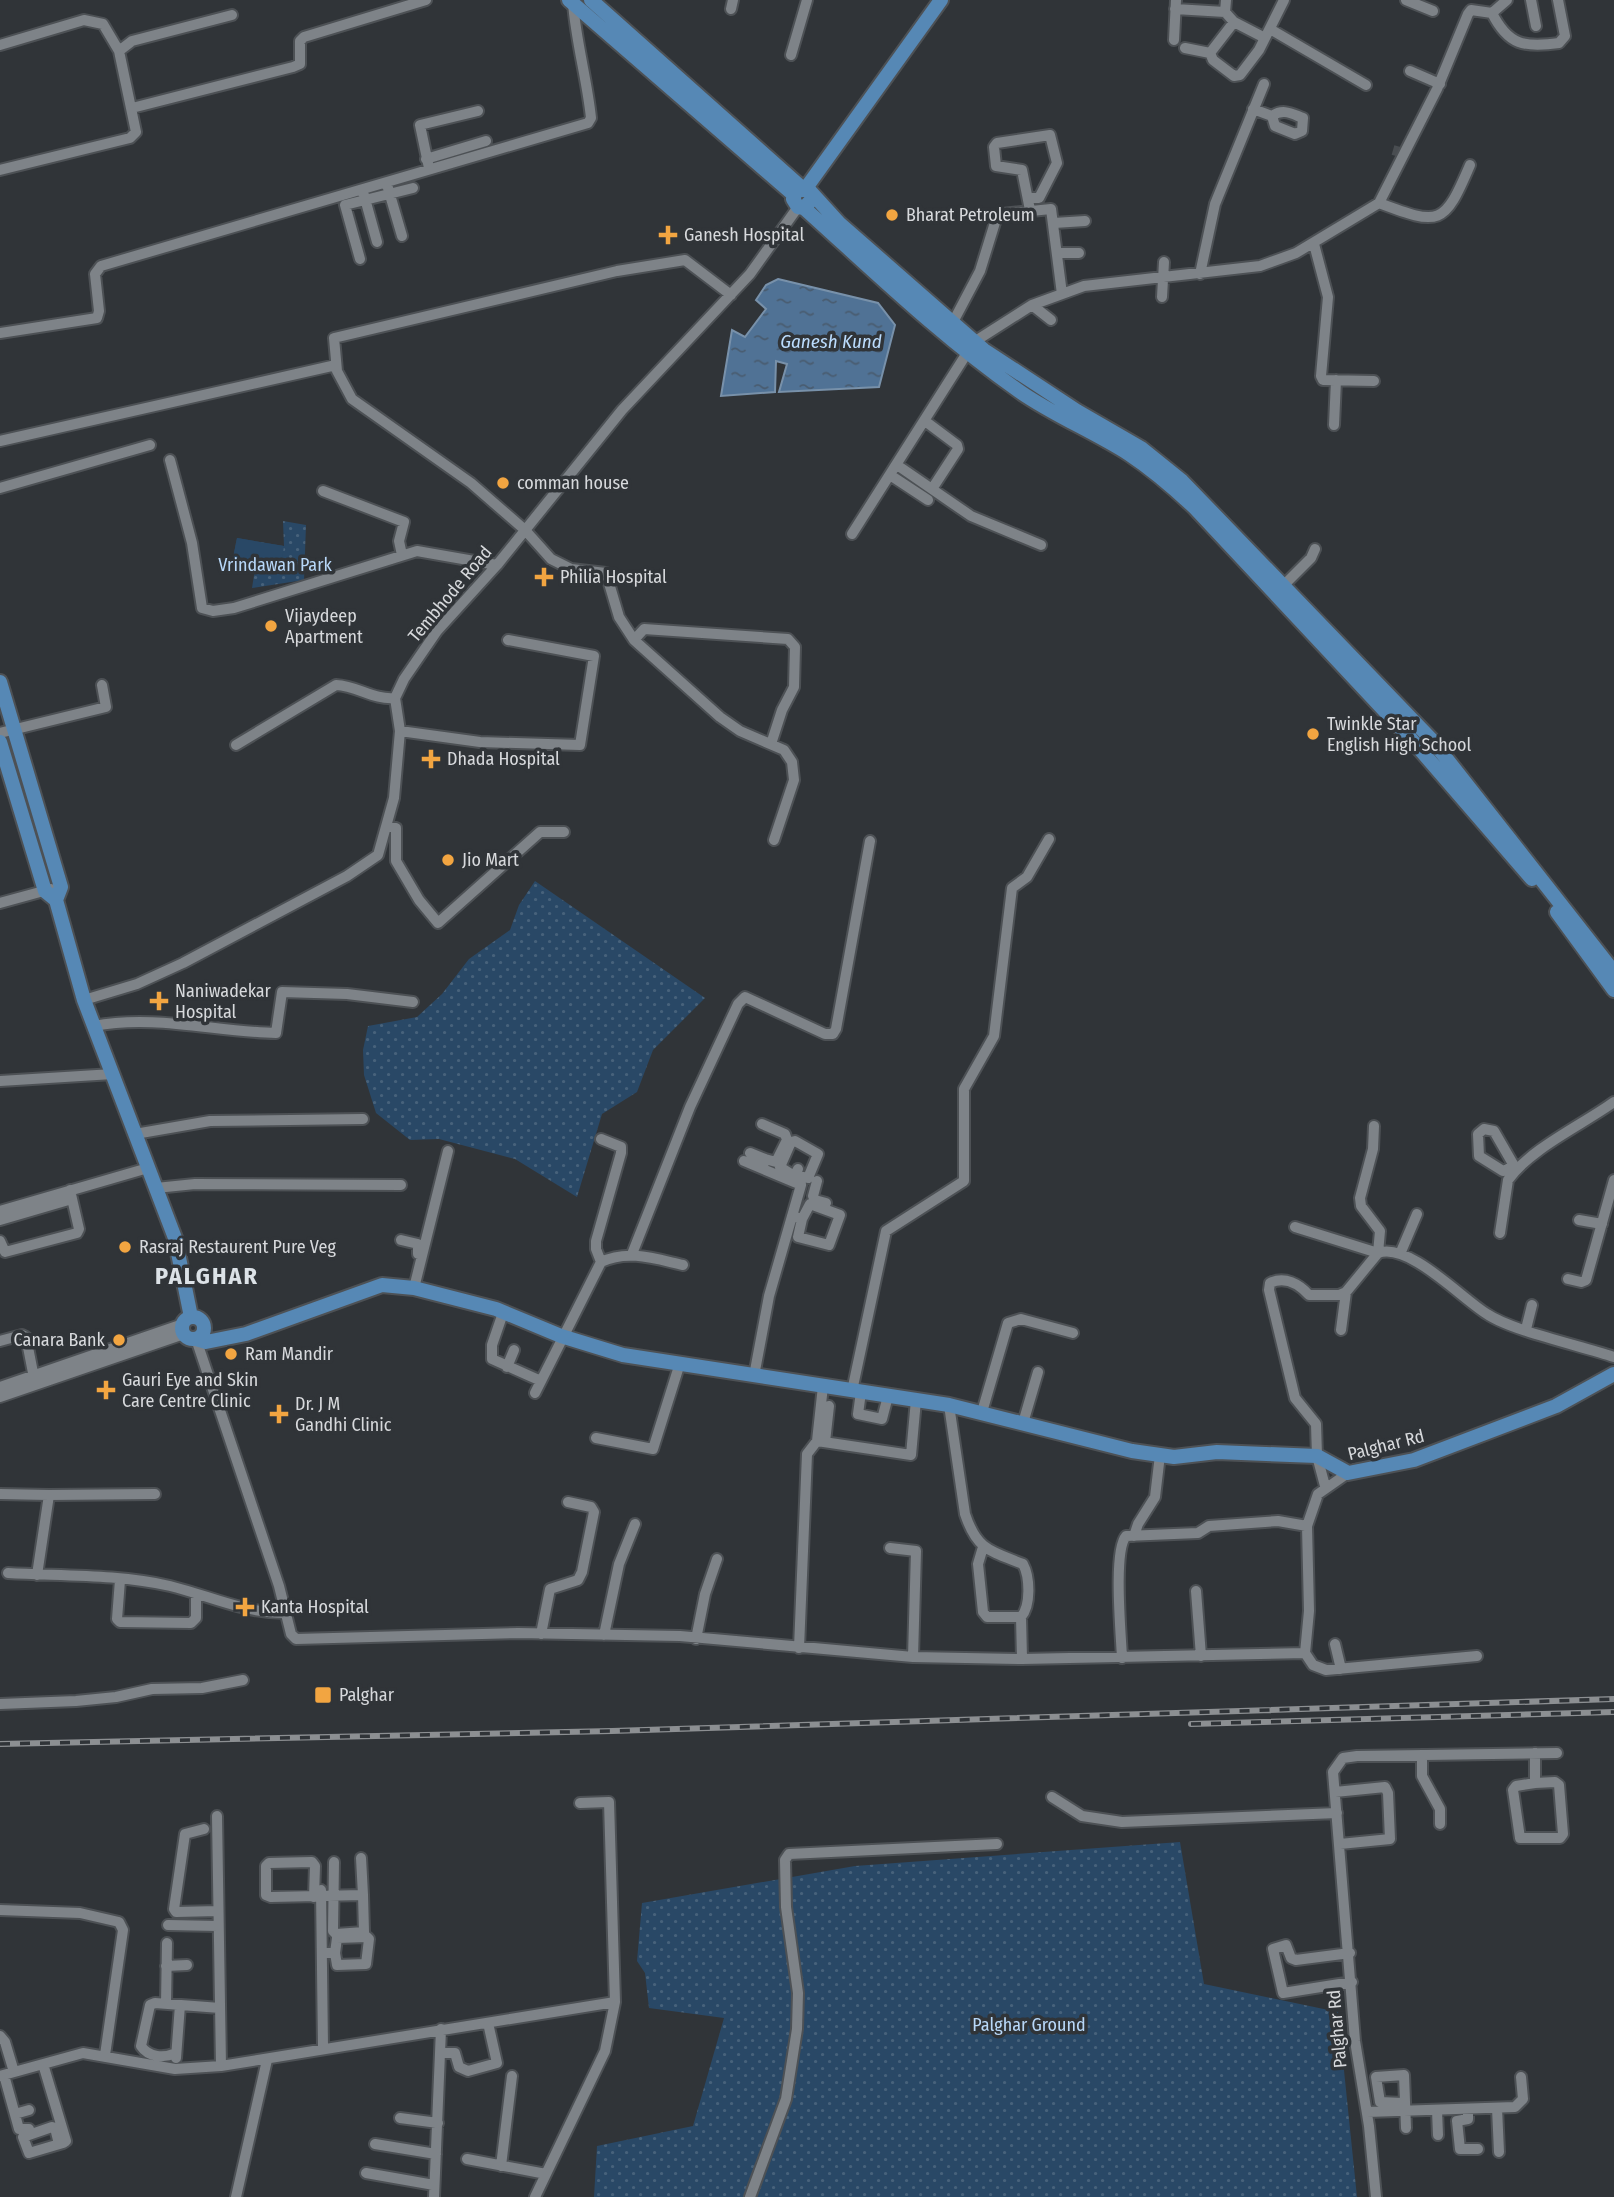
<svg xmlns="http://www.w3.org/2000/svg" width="1614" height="2197" font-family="'Fira Sans Condensed',sans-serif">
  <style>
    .green { fill: url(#green-dots) }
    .pitch { fill: #294866 }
    .water { fill: url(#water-ripples); stroke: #7891aa; stroke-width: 2 }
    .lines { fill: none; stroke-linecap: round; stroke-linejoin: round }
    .minor-tunnel { stroke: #494d51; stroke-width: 10; stroke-dasharray: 10 5; stroke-linecap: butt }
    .minor-casing { stroke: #4d5155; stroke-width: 14 }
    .major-casing { stroke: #4d5155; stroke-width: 18 }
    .minor { stroke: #7e8388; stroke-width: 10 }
    .major { stroke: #5688b5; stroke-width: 14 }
    .rail-casing { stroke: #8c8f92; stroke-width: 6 }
    .rail { stroke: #303438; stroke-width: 3.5; stroke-dasharray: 10; stroke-linecap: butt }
    .poi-dot { fill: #f2a541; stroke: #303438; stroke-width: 2.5 }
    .labels { text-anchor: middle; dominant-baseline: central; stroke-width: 7; stroke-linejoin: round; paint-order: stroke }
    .poi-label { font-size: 18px; fill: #d7d9dc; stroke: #303438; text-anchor: start }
    .park-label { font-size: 18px; fill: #b8d8f9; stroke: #303438 }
    .street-label { font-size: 18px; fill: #d7d9dc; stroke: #303438 }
    .water-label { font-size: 19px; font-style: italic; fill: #bbdcfd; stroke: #303438 }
    .district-label { font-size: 24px; font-weight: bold; letter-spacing: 2px; fill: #dce2e7; stroke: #303438 }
  </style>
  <defs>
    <pattern id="green-dots" width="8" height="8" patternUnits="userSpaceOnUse" patternTransform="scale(1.75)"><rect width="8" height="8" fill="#294866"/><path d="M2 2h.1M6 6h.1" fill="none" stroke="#47627b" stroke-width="1.8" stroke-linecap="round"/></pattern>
    <pattern id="water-ripples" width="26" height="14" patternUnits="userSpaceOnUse" patternTransform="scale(1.75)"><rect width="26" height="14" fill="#507295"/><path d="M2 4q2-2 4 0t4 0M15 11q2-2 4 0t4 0" fill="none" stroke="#495c70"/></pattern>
  </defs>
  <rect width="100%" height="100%" fill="#303438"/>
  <path class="green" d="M283 521 306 525 304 580 252 588 255 569 232 563 237 538 284 546Z
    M535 881 705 998 653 1050 637 1092 602 1114 577 1197 515 1159 439 1139 410 1140 376 1113 364 1075 363 1050 368 1026 417 1017 442 994 469 959 510 930 519 905Z
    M1180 1842 1204 1984 1338 2012 1357 2197H594L597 2146 693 2126 724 2018 649 2008 645 1973 637 1961 642 1903 855 1866Z"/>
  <path class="pitch" d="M237 538 284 546 280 572 232 563Z"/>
  <path class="water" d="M778 279 878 303 895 325 879 387 779 392 787 364 776 361 775 392 721 396 732 330 745 337 766 309 756 300 766 285Z"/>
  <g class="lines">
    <path class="minor-tunnel" d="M1393 150 1400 152"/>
    <defs>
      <path id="minor" d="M1226 0 1225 12 1234 22 1265 38
        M1406 0 1433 11
        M1531 0 1536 26
        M731 9 733 0
        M1175 9 1225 12
        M1492 13C1508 45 1524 48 1559 43L1565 36 1558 0
        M1492 13 1507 0
        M1270 29 1366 85
        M1174 40 1176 0
        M0 45 84 20 103 24 119 51
        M1185 48 1210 53 1213 60 1234 76 1240 75 1259 50 1284 0
        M1210 53 1234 22
        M791 55 807 0
        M1410 71 1440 84
        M132 108 293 67 300 64V41L304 37 426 0
        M1253 109 1272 116C1283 108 1292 114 1303 118L1302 131 1295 134 1275 126 1272 116
        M426 159 486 141
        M429 168 420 125 478 111
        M0 170 130 138 136 132 119 51 132 41 232 15
        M388 188 402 236
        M364 195 377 242
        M1029 198H1039L1057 163 1050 135 997 143 994 147 996 166 1022 170 1030 210
        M1379 203 1437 89 1468 14 1471 10 1492 13
        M1054 223 1085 221
        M1314 244 1328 297 1321 376 1323 380 1374 381
        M1058 253H1079
        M360 259 345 205 413 188
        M1200 274 1215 204 1264 84
        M731 295 685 260 617 271 334 338 337 371 352 399 471 483 525 530 551 559 571 569 606 573 619 617 634 640 720 717 740 731 784 750 792 762 794 780 774 840
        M1162 297 1164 262
        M1032 305 1051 320
        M952 324 980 271 997 216 1002 214 1051 209 1062 294
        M0 333 97 318 99 311 95 274 101 266 588 123 591 118C587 79 576 42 573 3
        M925 421 957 445 958 449 932 489
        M1334 425 1336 380
        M0 441 336 365
        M170 460 192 543 202 608 213 611 234 608 417 551 497 565
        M897 465 971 516 1041 545
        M890 475 928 500
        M0 488 150 445
        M323 491 404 522 399 541 402 555
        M852 534 974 342 1032 305 1084 286 1260 266 1296 253 1379 203C1440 226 1444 226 1470 165
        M1284 585 1311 558 1315 549
        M634 640 644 629 788 639 795 647 794 687 782 710 771 744
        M400 731 480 742 580 745 594 656 508 640
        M0 733 106 707 102 685
        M236 745 336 685C358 686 373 700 395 698
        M388 826 396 828V861L419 900 438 923 540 832H564
        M0 903 51 889
        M84 1000 137 984 183 963 347 876 378 855 394 798 400 731 395 698 404 679 437 631 497 565 622 410 750 274 798 207
        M94 1026C154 1014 216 1032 276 1033L282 992 347 994 413 1002
        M0 1081 113 1074
        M762 1124 785 1134 787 1140 776 1162 765 1159
        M135 1134 210 1121 363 1119
        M601 1139 621 1147V1153L596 1241V1249L601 1262
        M750 1153 765 1159 763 1166
        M744 1161 801 1185 769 1296 754 1376
        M1508 1169 1513 1164 1494 1131 1484 1129 1478 1134 1479 1156 1503 1171 1508 1169 1512 1174
        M791 1174 780 1167 791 1142 795 1141 818 1154 808 1178 795 1175 798 1169
        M817 1181 813 1196 815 1200 826 1203
        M156 1188 195 1184 401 1185
        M0 1211 148 1168
        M792 1216 802 1219 798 1237 829 1245 840 1215 810 1204 802 1219
        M0 1220 72 1199
        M1579 1220 1602 1224
        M1295 1227 1378 1253 1380 1231 1361 1206 1360 1198 1373 1149 1374 1126
        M1500 1233 1508 1180C1531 1148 1582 1125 1614 1102
        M401 1240 418 1244V1254
        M0 1241 5 1252 77 1233 79 1229 70 1190
        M632 1254 690 1107 738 1004 745 997 825 1034H833L836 1029 870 841
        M1400 1254 1417 1214
        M1568 1279 1581 1282 1586 1280 1614 1180
        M414 1288 448 1151
        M503 1313 492 1345V1359L541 1381
        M1526 1329 1532 1305
        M1341 1330 1346 1292
        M196 1339 279 1586 291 1634 296 1639 518 1633 680 1636 913 1657 1022 1659 1305 1653
        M0 1341 22 1335 26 1337 35 1383
        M507 1367 514 1350
        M0 1387 183 1324
        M852 1391 886 1231 964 1181V1089L994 1036 1012 888 1027 877 1049 839
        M861 1392 858 1414 882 1419 888 1396
        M535 1393 601 1262C628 1249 656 1259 683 1265
        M0 1397 184 1334
        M949 1405 965 1514C977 1550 990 1551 1023 1564 1030 1577 1031 1606 1021 1617H987L983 1612 978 1564 983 1547
        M982 1412 1008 1323 1021 1319 1073 1333
        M1023 1423 1038 1372
        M596 1438 653 1449 680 1363
        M817 1441 911 1455 916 1400
        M825 1442 829 1406
        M1325 1486 1317 1456 1316 1424 1295 1398 1269 1290 1270 1283C1285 1276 1299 1284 1309 1295H1339L1346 1292 1378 1253C1409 1242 1461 1298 1487 1314 1512 1331 1582 1346 1614 1357
        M0 1494 49 1495 37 1575
        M49 1495 155 1494
        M1134 1536 1138 1524 1155 1497 1160 1455
        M890 1548 916 1551 913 1657
        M8 1573C61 1576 119 1574 170 1586 210 1596 244 1613 285 1613
        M120 1580 117 1619 120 1622 191 1623 196 1618V1595
        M1196 1591 1201 1656
        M1021 1617 1022 1659
        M541 1634 550 1589 578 1580 582 1572 594 1512 591 1507 568 1502
        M604 1635 619 1564 635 1524
        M696 1639 705 1594 717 1559
        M1335 1644 1341 1669
        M799 1648 807 1454 817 1441 823 1386
        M1305 1653 1309 1611 1307 1526 1318 1494 1348 1473
        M1305 1653 1313 1665 1326 1670 1477 1656
        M1122 1658C1121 1634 1113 1551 1126 1536L1198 1533 1209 1526 1278 1521 1307 1526
        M0 1704 76 1701 116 1697 152 1689 202 1688 243 1680
        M1535 1753V1783L1555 1782 1559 1785 1563 1834 1560 1838H1520L1513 1790 1516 1786 1535 1783
        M1422 1755V1776L1440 1809V1824
        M1335 1792 1385 1787 1388 1793 1390 1839 1340 1844
        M1052 1797 1082 1816 1122 1822 1337 1813
        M204 1829 185 1834 174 1909 176 1912 218 1911
        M334 1862 333 1931 336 1934 364 1932 363 1895
        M321 1890 323 2047
        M314 1897 315 1866 312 1862 269 1863 266 1866V1895L271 1897 363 1895 361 1858
        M0 1910 80 1913 119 1922 123 1930 105 2055
        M168 1925 218 1926
        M322 1953H335L337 1965 366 1964 369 1939 367 1937 337 1938 335 1953
        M1350 1953 1296 1960 1291 1958 1286 1945 1273 1949 1283 1993 1352 1982
        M166 1966 187 1965
        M166 2004 167 1943
        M0 2036 5 2042 14 2072
        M176 2053C164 2058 149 2058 141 2046L150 2005 155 2003 220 2008
        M442 2053H455L459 2067 468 2071 497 2063 488 2023
        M176 2058 180 2005
        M43 2064 66 2141 63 2143 29 2153 23 2137 52 2127 55 2128 59 2144
        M221 2066 615 2002 609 1802 580 1803
        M4 2075 19 2129H29
        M0 2076 83 2053 175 2069 221 2066 217 1816
        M1403 2103 1380 2102 1376 2077 1404 2075 1406 2128
        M1497 2108 1499 2152
        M1468 2109V2119L1457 2121 1460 2149H1478
        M1437 2110 1438 2135
        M1367 2112 1515 2107 1523 2099 1521 2077
        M15 2114 29 2110
        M400 2118 438 2123
        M375 2144 436 2154
        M467 2159 546 2174
        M501 2166 512 2076
        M366 2173 434 2185
        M236 2197 267 2060
        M434 2197 441 2029
        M535 2197 605 2051 615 2002
        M750 2197 786 2099 797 2029 798 1993 786 1907 785 1860 789 1854 997 1844
        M1376 2197 1369 2126 1355 2041 1333 1772 1343 1758 1357 1756 1557 1753"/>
      <path id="major" d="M569 0 794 195
        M591 0 802 188
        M806 188 941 0
        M813 198 804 208 798 207 793 199 797 190H809L839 223 984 350 1077 411 1141 448 1182 481 1431 739 1614 972
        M804 208C874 271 942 337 1019 391 1053 415 1093 431 1129 454 1153 470 1174 488 1195 508L1411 739 1532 879
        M0 682 61 887 56 900 84 1000 175 1238 191 1317
        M0 742 45 891 56 900
        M1557 912 1614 990
        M182 1328a11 11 0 1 1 22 0a11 11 0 1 1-22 0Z
        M196 1339 206 1342 246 1334 382 1285 414 1288 496 1309 561 1336 623 1355 949 1405 1132 1451 1174 1457 1217 1452 1317 1456 1348 1473 1414 1460 1556 1406 1614 1374"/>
    </defs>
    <use href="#minor" class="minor-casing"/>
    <use href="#major" class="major-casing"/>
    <use href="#minor" class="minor"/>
    <use href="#major" class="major"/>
    <defs>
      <path id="rail" d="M1191 1724 1614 1712
        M0 1744 612 1731 1614 1699"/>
    </defs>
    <use href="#rail" class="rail-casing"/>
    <use href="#rail" class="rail"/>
  </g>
  <g class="poi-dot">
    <circle cx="892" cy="215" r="7"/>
    <path d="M664.5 224.5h7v7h7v7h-7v7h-7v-7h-7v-7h7z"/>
    <circle cx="503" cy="483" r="7"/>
    <path d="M540.5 566.5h7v7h7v7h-7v7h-7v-7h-7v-7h7z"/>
    <circle cx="271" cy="626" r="7"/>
    <circle cx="1313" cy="734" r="7"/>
    <path d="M427.5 748.5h7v7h7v7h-7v7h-7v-7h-7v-7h7z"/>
    <circle cx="448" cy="860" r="7"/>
    <path d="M155.5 990.5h7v7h7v7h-7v7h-7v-7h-7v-7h7z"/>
    <circle cx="125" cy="1247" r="7"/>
    <circle cx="119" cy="1340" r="7"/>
    <circle cx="231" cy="1354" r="7"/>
    <path d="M102.5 1379.5h7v7h7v7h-7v7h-7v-7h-7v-7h7z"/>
    <path d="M275.5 1403.5h7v7h7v7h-7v7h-7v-7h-7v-7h7z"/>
    <path d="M241.5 1596.5h7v7h7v7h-7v7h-7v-7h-7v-7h7z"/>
    <rect x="314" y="1686" width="18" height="18" rx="3.5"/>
  </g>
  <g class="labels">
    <g class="poi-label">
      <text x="906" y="215">Bharat Petroleum</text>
      <text x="684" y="235">Ganesh Hospital</text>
      <text x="517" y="483">comman house</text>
      <text x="560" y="577">Philia Hospital</text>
      <text x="285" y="616">Vijaydeep<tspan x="285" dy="21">Apartment</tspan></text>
      <text x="1327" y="724">Twinkle Star<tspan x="1327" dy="21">English High School</tspan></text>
      <text x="447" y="759">Dhada Hospital</text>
      <text x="462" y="860">Jio Mart</text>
      <text x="175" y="991">Naniwadekar<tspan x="175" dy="21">Hospital</tspan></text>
      <text x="139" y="1247">Rasraj Restaurent Pure Veg</text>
      <text x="105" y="1340" text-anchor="end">Canara Bank</text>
      <text x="245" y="1354">Ram Mandir</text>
      <text x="122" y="1380">Gauri Eye and Skin<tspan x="122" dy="21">Care Centre Clinic</tspan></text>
      <text x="295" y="1404">Dr. J M<tspan x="295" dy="21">Gandhi Clinic</tspan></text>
      <text x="261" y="1607">Kanta Hospital</text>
      <text x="339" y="1695">Palghar</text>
    </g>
    <g class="park-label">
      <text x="275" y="565">Vrindawan Park</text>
      <text x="1029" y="2025">Palghar Ground</text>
    </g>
    <g class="street-label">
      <text transform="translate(450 594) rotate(-50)">Tembhode Road</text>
      <text transform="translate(1386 1445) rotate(-14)">Palghar Rd</text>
      <text transform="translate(1337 2029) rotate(-95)">Palghar Rd</text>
    </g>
    <g class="water-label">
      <text x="831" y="341">Ganesh Kund</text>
    </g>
    <g class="district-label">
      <text x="207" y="1276">PALGHAR</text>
    </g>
  </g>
</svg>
